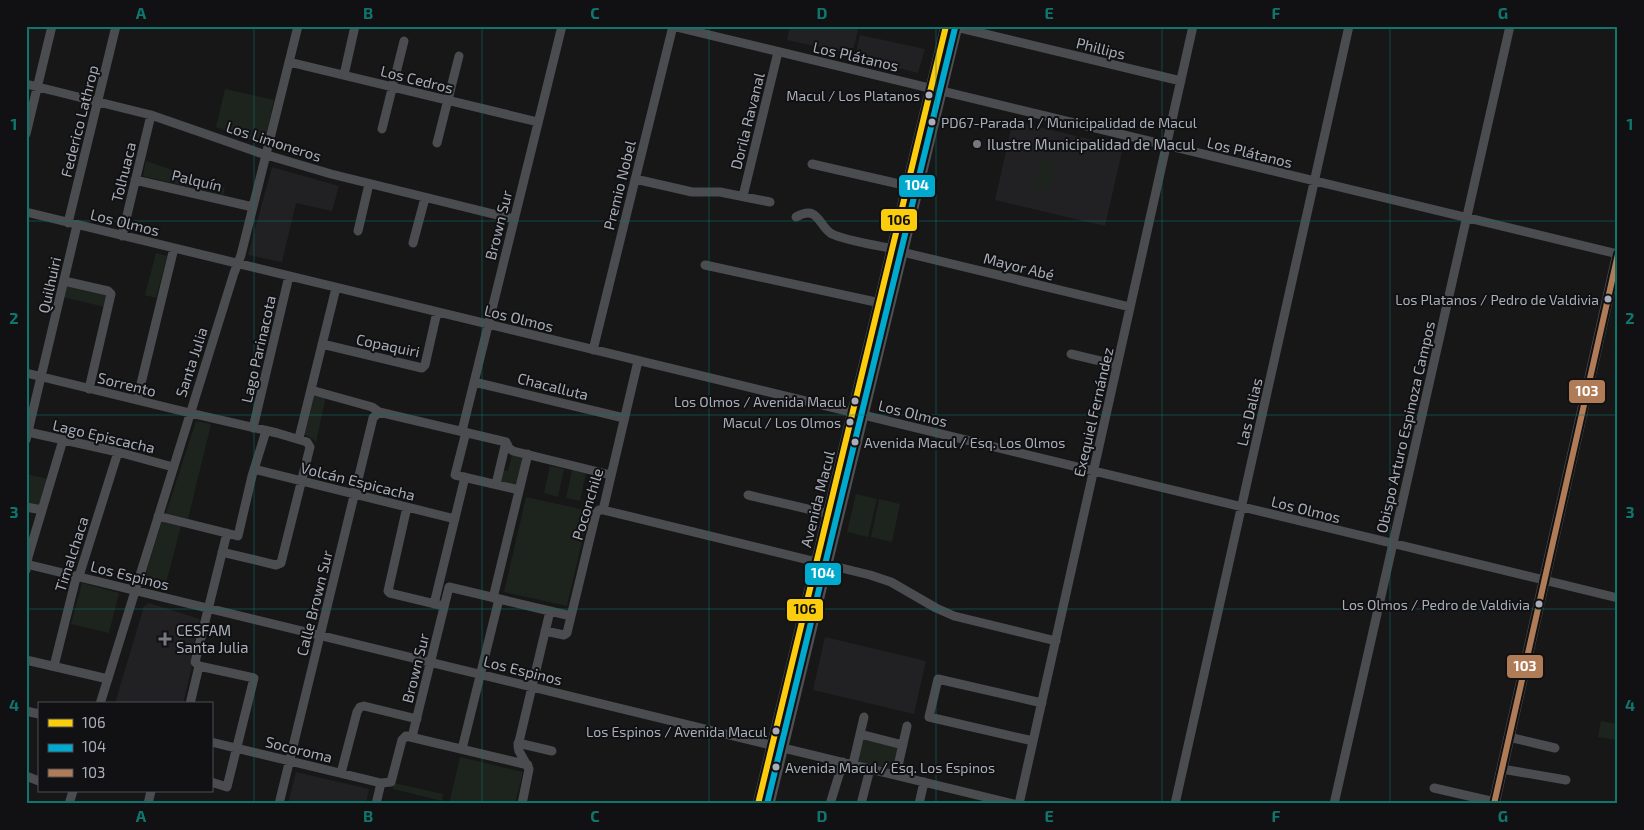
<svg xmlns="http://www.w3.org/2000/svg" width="1644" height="830" font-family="'Exo 2',sans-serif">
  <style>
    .built { fill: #212123 }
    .green { fill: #1d241e }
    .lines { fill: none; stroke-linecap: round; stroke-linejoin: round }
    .minor { stroke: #4b4c50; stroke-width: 9 }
    .major { stroke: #4d4f52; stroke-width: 11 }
    .bus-1-casing { stroke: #111113; stroke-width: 10 }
    .bus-2-casing { stroke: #111113; stroke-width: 10 }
    .bus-3-casing { stroke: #111113; stroke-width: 10 }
    .bus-1 { stroke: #fccd0d; stroke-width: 6 }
    .bus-2 { stroke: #00a9ce; stroke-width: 6 }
    .bus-3 { stroke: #b07c57; stroke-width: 6 }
    .grid { fill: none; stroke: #0f766e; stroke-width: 1; stroke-opacity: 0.55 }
    .bus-dot { fill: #a8adb8; stroke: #111113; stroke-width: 2 }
    .poi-dot { fill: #757880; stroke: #111113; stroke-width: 2 }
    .labels { text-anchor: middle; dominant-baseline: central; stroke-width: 4; stroke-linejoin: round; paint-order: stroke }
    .bus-label { font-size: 14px; fill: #a8adb8; stroke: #111113; text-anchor: end }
    .street-label { font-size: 15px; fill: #a8adb8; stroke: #111113 }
    .poi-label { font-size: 15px; fill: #a8adb8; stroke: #111113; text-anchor: start }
    .line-badge { stroke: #111113; stroke-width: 2 }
    .badge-label { font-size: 14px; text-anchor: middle; font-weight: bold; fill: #fff }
    .pale-badge-label { font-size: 14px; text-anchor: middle; font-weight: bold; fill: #111 }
    .neatline { fill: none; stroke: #0f766e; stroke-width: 2 }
    .grid-label { font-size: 16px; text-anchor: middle; font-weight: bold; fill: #0f766e }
  </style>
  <rect width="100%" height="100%" fill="#171717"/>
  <path class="built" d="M790 26H859L852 54 787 40Z
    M860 35 925 49 918 73 855 57Z
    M1013 121 1123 147 1105 226 995 200Z
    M272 167 339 186 332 211 296 203 282 262 248 255Z
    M149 603 200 619 190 663 192 666 183 704H118L116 700 144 606Z
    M825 637 926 661 914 714 813 690Z
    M296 772 369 789 366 804H288Z"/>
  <path class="green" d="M225 89 274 100 264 145 216 127Z
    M1041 160 1055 164 1049 191 1034 188Z
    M146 161 225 188 223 195 143 176Z
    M156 253 167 256 156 298 145 295Z
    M65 284 108 294 105 307 62 297Z
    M314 393 326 396 316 442 308 436 304 435Z
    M196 421 211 424 188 519 166 513Z
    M512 454 525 457 518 487 499 483 502 470 508 471Z
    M550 466 564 469 558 497 544 493Z
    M572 470 586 473 580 501 566 498Z
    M26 474 48 479 41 506 26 503Z
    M856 494 877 499 868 537 847 532Z
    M526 497 589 511 567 606 504 592Z
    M879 499 900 504 892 542 871 537Z
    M162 521 181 526 164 591 142 586Z
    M82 583 119 593 109 633 71 624Z
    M1601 721 1618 724V740L1598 737Z
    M860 734 903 745 896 775 853 764Z
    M460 757 523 772 515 804H449Z
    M394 783 443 794 442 801 393 789Z"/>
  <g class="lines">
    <path class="minor" d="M672 26 1618 254
      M956 27 1181 81
      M289 62 538 122
      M344 75 355 26
      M26 84 151 115 260 153 331 174 514 219
      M382 129 404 41
      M26 134 52 26
      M437 143 459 56
      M812 164 908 186
      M635 179 692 192H720L770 202
      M135 180 253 207
      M743 196 778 52
      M26 212 1618 598
      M796 217C819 204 818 226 832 234 847 241 876 245 893 249
      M68 223 116 26
      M358 231 369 184
      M122 236 151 115
      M413 243 425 198
      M902 252 1130 307
      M705 265 885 304
      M64 281 108 291 111 294 89 389
      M322 344 422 368 425 365 437 312
      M593 350 673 26
      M1071 354 1117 365
      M26 373 190 413 277 433 307 442 310 447 281 563 276 565 222 552
      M474 382 624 418
      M311 390 372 407 379 412 506 442 509 448 513 451 611 475
      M137 400 174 248
      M253 428 289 276
      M462 431 562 26
      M28 432 118 452 173 467
      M466 432 455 475 519 490
      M299 438 336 288
      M26 440 77 225
      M254 469 455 519
      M496 484 506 442
      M748 495 829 514
      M26 507 42 510
      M407 507 388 591 390 593 444 606
      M603 510 870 575 891 582 936 608 954 616 1056 641
      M603 510 638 361
      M158 516 238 536 252 476 266 431
      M26 564 1014 804
      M26 570 28 557 63 440
      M493 598 528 454
      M434 604 465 477
      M545 631 564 635 567 633 596 513 599 510H603
      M26 660 108 679
      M54 666 76 578 79 576 118 452
      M100 704 234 273 241 255 298 26
      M190 704 199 666
      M26 711 39 714
      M860 734 903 745
      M412 737 449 587 571 616
      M1509 737 1555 748
      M1033 741 929 717 938 679 1042 703
      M211 742 381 783
      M518 743 552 751
      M462 749 499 599
      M853 764 864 717
      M1502 769 1566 780
      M341 773 357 712 360 707 364 706 417 719
      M896 775 907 726
      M26 776 39 781
      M211 782 227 787 254 678 199 666 195 662 227 533
      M1434 788 1495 802
      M69 804 73 791
      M148 804 151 791
      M279 804 373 418 379 412
      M376 804 381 783 391 782 402 740 406 736 528 765
      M522 804 529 769 519 751 518 746 550 611
      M830 804 843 762
      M861 804 870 769
      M919 804 924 782
      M1019 804 1193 26
      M1175 804 1349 26
      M1334 804 1510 26"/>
    <path class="major" d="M758 804 946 26
      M769 804 957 26
      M1494 804 1618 253"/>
    <defs>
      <path id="bus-1" d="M758 804 946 26"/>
      <path id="bus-2" d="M767 804 955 28"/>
      <path id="bus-3" d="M1494 804 1618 254"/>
    </defs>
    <use href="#bus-1" class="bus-1-casing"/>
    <use href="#bus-2" class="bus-2-casing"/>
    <use href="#bus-3" class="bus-3-casing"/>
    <use href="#bus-1" class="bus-1"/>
    <use href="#bus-2" class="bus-2"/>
    <use href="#bus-3" class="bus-3"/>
  </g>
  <path class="grid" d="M254 26V804M482 26V804M709 26V804M936 26V804M1162 26V804M1390 26V804M26 221H1618M26 415H1618M26 609H1618"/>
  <g class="bus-dot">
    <circle cx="929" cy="95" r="4.5"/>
    <circle cx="932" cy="122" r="4.5"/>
    <circle cx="1608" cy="299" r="4.5"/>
    <circle cx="855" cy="401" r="4.5"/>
    <circle cx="850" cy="422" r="4.5"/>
    <circle cx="855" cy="442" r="4.5"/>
    <circle cx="1539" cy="604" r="4.5"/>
    <circle cx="776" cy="731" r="4.5"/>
    <circle cx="776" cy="767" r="4.5"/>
  </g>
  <g class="poi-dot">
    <circle cx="977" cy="144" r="5"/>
    <path d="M162.5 631.5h5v5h5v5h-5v5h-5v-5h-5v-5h5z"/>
  </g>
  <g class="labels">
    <g class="bus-label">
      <text x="920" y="95">Macul / Los Platanos</text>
      <text x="941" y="122" text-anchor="start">PD67-Parada 1 / Municipalidad de Macul</text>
      <text x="1599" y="299">Los Platanos / Pedro de Valdivia</text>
      <text x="846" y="401">Los Olmos / Avenida Macul</text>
      <text x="841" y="422">Macul / Los Olmos</text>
      <text x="864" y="442" text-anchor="start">Avenida Macul / Esq. Los Olmos</text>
      <text x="1530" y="604">Los Olmos / Pedro de Valdivia</text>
      <text x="767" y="731">Los Espinos / Avenida Macul</text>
      <text x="785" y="767" text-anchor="start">Avenida Macul / Esq. Los Espinos</text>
    </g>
    <g class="street-label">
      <text transform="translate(1101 48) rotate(14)">Phillips</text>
      <text transform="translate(856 56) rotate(13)">Los Plátanos</text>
      <text transform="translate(417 79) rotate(14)">Los Cedros</text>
      <text transform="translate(79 121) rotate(-76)">Federico Lathrop</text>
      <text transform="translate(747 121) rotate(-76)">Dorila Ravanal</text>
      <text transform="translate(274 141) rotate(18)">Los Limoneros</text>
      <text transform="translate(1250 152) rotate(14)">Los Plátanos</text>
      <text transform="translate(123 172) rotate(-76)">Tolhuaca</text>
      <text transform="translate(197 180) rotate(13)">Palquín</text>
      <text transform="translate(619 185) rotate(-76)">Premio Nobel</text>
      <text transform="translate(125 222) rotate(14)">Los Olmos</text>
      <text transform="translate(498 225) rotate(-76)">Brown Sur</text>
      <text transform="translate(1019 266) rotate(14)">Mayor Abé</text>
      <text transform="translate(49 285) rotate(-77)">Quilhuiri</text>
      <text transform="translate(519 318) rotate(14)">Los Olmos</text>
      <text transform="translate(388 345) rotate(12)">Copaquiri</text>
      <text transform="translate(258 349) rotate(-77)">Lago Parinacota</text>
      <text transform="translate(191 362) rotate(-72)">Santa Julia</text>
      <text transform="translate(127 384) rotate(14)">Sorrento</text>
      <text transform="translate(553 386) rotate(14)">Chacalluta</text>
      <text transform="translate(1093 412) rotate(-77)">Exequiel Fernández</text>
      <text transform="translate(1249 412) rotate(-77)">Las Dalias</text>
      <text transform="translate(913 413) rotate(14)">Los Olmos</text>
      <text transform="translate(1405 427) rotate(-77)">Obispo Arturo Espinoza Campos</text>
      <text transform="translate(104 436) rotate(13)">Lago Episcacha</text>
      <text transform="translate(358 481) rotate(14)">Volcán Espicacha</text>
      <text transform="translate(817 499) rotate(-76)">Avenida Macul</text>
      <text transform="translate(587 504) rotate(-73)">Poconchile</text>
      <text transform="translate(1306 509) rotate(14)">Los Olmos</text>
      <text transform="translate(71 554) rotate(-72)">Timalchaca</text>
      <text transform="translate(130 575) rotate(14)">Los Espinos</text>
      <text transform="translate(314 603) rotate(-76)">Calle Brown Sur</text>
      <text transform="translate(415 668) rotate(-76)">Brown Sur</text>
      <text transform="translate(523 670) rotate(14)">Los Espinos</text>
      <text transform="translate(299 749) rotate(14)">Socoroma</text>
    </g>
    <g class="poi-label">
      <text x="987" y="144">Ilustre Municipalidad de Macul</text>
      <text x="176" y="630">CESFAM<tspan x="176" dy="17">Santa Julia</tspan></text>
    </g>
  </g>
  <g class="line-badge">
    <rect x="898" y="174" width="38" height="24" rx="5" fill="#00a9ce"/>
    <rect x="880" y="208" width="38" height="24" rx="5" fill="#fccd0d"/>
    <rect x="1568" y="379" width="38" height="25" rx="5" fill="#b07c57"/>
    <rect x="804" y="562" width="38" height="24" rx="5" fill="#00a9ce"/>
    <rect x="786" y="598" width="38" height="24" rx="5" fill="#fccd0d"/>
    <rect x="1506" y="654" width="38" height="25" rx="5" fill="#b07c57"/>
  </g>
  <g class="badge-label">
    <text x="917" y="190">104</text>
    <text x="1587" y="396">103</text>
    <text x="823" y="578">104</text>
    <text x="1525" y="671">103</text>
  </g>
  <g class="pale-badge-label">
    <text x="899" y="225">106</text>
    <text x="805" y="614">106</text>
  </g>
  <rect width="1644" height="830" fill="none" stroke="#111113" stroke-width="55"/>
  <rect x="38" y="702" width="175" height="90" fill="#111113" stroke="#4d4f55"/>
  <rect x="48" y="719" width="25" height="8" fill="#fccd0d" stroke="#4d4f55"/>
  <text x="82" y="728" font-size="15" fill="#a8adb8">106</text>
  <rect x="48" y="744" width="25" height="8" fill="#00a9ce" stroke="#4d4f55"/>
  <text x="82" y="752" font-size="15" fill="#a8adb8">104</text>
  <rect x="48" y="769" width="25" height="8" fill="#b07c57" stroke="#4d4f55"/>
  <text x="82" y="778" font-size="15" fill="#a8adb8">103</text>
  <rect x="28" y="28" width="1588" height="774" class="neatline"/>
  <g class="grid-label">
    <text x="141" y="19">A</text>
    <text x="368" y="19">B</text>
    <text x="595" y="19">C</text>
    <text x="822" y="19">D</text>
    <text x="1049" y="19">E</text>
    <text x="1276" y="19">F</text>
    <text x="1503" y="19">G</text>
    <text x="14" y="130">1</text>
    <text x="1630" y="130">1</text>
    <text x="14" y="324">2</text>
    <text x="1630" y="324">2</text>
    <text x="14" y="518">3</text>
    <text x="1630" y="518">3</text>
    <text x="14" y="711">4</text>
    <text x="1630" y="711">4</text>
    <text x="141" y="822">A</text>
    <text x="368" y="822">B</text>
    <text x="595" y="822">C</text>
    <text x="822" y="822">D</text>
    <text x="1049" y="822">E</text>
    <text x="1276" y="822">F</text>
    <text x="1503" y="822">G</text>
  </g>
</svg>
